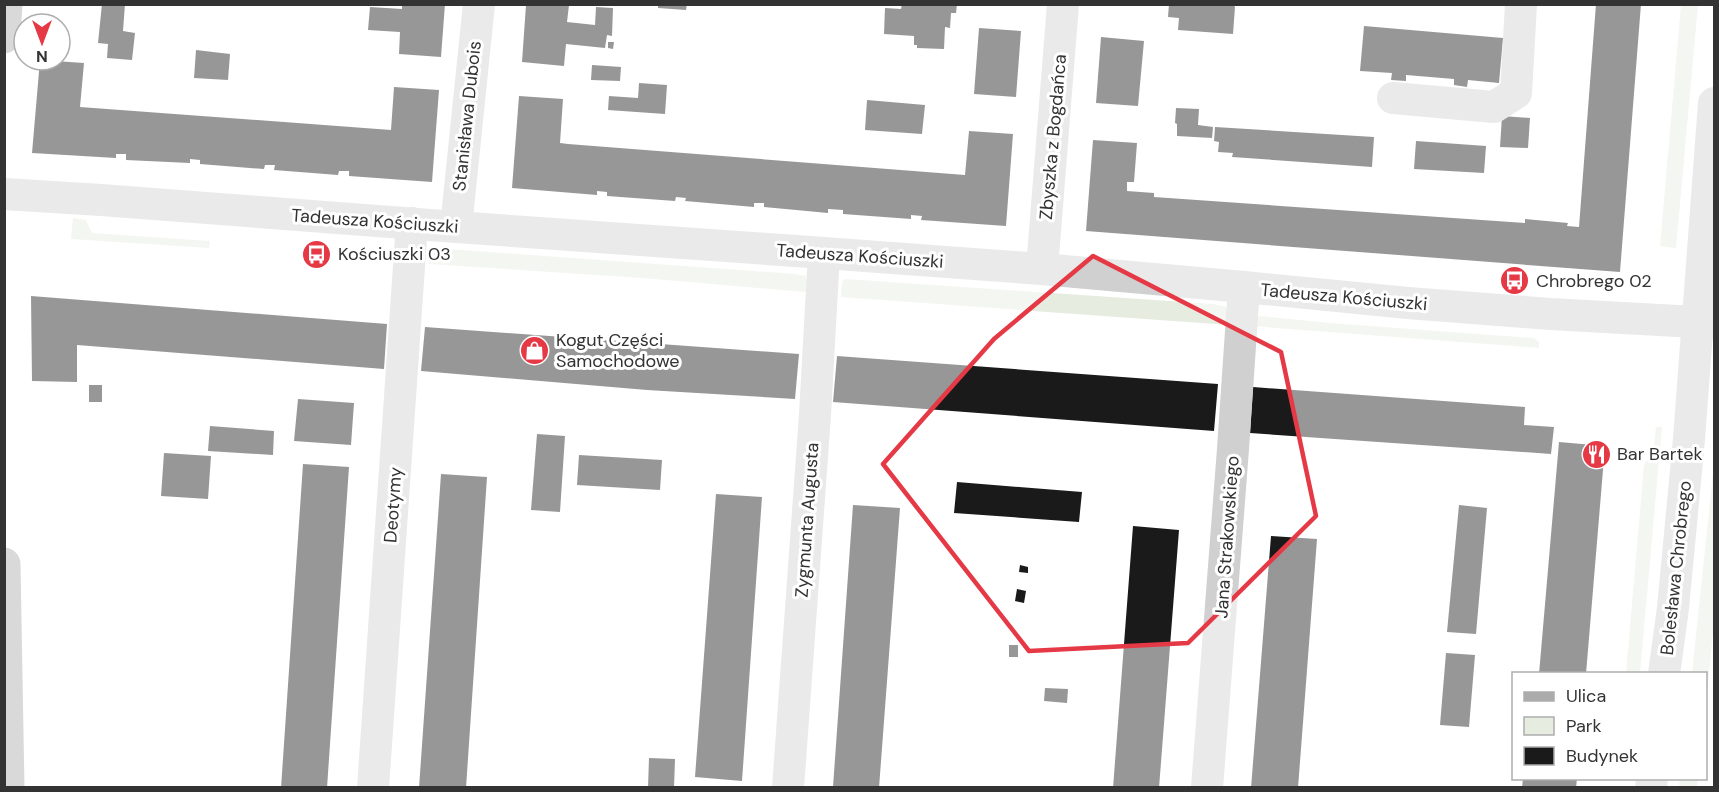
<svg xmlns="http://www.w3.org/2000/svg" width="1719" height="792" font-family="'DM Sans',sans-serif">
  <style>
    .green { fill: #e6ecdf }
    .building { fill: #1a1a1a }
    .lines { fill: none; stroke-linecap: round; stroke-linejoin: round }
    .minor { stroke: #d0d0d0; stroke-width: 32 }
    .major { stroke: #ababab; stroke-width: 33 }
    .marked { fill: none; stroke: #e63946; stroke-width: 4.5; stroke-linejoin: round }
    .labels { text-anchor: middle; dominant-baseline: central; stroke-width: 6; stroke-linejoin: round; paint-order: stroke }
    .street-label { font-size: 18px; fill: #333; stroke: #fff }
    .poi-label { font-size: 18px; fill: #333; stroke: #fff; text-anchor: start }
  </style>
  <rect width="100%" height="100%" fill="#fff"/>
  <path class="green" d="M1681 5H1698L1676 248 1660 246Z
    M73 218 86 220 92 233 210 241 209 248 71 239Z
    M433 248 796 274 805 276 808 282 806 292 643 278 429 264 431 250Z
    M845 279 1213 304 1226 307 1230 317 1229 325 841 297 842 282Z
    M1260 316 1329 323 1534 338 1539 342V348L1252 326 1255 319Z
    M1656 427H1662L1640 673H1626L1644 465 1654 446Z
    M1714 464V622L1706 705V674L1692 673Z
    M1680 779H1698L1697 787H1679Z"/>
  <path class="building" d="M102 4H125L123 31 135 33 132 60 107 58 108 44 98 43Z
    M402 4H445L441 57 399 54 400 32 368 30 370 7 402 9Z
    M658 4H687L686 10 658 8Z
    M902 4H957L956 13H951L950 28 945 27 944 49 917 48V45H914V36L884 34 885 8 901 9Z
    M1169 4H1233L1235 7 1233 34 1178 30 1179 18 1168 17Z
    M1596 4H1641L1620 272 1086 231 1093 140 1137 143 1134 182H1127V191L1154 193V197L1525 223V219L1568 223 1567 226 1579 227Z
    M526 5H569L567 22 595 25 596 7 613 8 612 36 607 35 605 48 566 44 564 66 522 62Z
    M1364 26 1503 38 1499 83 1468 80 1467 87 1454 85V79L1406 75V81L1391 80 1392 73 1360 71Z
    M979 28 1021 31 1016 97 974 94Z
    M1101 37 1144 41 1138 106 1096 103Z
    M608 42H614L613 49 608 48Z
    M196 50 230 54 228 80 194 78Z
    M40 60 84 63 80 107 161 113 391 130 394 87 439 90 432 182 349 176V171H339L338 175 274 170 275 165H265L264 169 200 164V160L190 159V163L126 160V154H116V158L32 153Z
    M592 65 621 67 620 81 591 80Z
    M639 83 667 85 665 114 608 110 609 96 638 98Z
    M519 96 563 99 560 143 568 144 965 175 969 131 1013 134 1006 226 921 220 922 216 911 215V219L843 214V210L828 209V213L764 207V203H754V207L685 201 686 198 676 197 675 201 607 196V192L597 191V195L512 188Z
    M867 100 925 105 922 134 865 130Z
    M1176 108 1199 109 1198 125 1213 127 1212 138 1177 136V124L1175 123Z
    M1502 116 1530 118 1528 148 1500 147Z
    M1215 127 1374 137 1372 167 1232 157 1233 153 1218 152 1219 142 1214 141Z
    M1416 141 1486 146 1484 173 1414 169Z
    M31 296 387 324 384 369 77 345V382L32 381Z
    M425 327 799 354 795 399 647 390 421 371Z
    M837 356 1218 384 1214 431 833 402Z
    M89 385H102V402H89Z
    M1253 387 1525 407 1524 425 1554 427 1551 454 1250 433Z
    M298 399 354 403 351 445 294 441Z
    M210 426 274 431 273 455 208 451Z
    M537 434 565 436 560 512 531 510Z
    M1559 442 1605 446 1586 674H1539Z
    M164 453 211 456 208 499 161 496Z
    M579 455 662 460 660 490 577 485Z
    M303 464 349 467 327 788H281Z
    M441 474 487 477 466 788H419Z
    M957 482 1082 492 1079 522 954 513Z
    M716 494 762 497 742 781 695 777Z
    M853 505 900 508 879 788 833 787Z
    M1459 505 1487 508 1476 634 1447 632Z
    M1133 526 1179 530 1159 788H1113Z
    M1271 536 1317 539 1298 788H1251Z
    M1020 565 1028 567V573L1019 572Z
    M1017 589 1026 591 1024 603 1015 601Z
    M1009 645H1018V657H1009Z
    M1446 653 1475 655 1469 727 1440 725Z
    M1045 688 1068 689 1067 703 1044 701Z
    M649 758 675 759 674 788H648Z
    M1523 778H1577L1576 788H1522Z"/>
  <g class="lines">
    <path class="minor" d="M1393 98 1494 107 1516 93 1521 4
      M4 194 101 200 456 227 824 253 1042 269 1244 287 1408 303 1550 314 1714 323
      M456 227 479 4
      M1042 269 1063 4
      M1664 674 1673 608 1689 439 1714 103
      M373 788 412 223
      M788 788 815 415 824 253
      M1207 788 1233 449 1244 287
      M1651 788 1652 778"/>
    <path class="major" d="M4 37 6 4
      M4 564 8 788"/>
  </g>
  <path d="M0 0H1719V792H0ZM1093 256 1281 352 1316 516 1188 643 1029 651 883 464 994 339Z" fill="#fff" fill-opacity=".55" fill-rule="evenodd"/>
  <path class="marked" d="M1093 256 1281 352 1316 516 1188 643 1029 651 883 464 994 339Z"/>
  <defs>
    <symbol id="bus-disc" viewBox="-11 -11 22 22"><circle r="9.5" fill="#e63946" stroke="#fff"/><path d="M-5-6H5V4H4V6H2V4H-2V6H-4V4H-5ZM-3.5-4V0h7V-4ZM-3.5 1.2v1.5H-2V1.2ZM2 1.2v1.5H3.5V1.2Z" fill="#fff"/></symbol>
    <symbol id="shop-disc" viewBox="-11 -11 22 22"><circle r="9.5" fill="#e63946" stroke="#fff"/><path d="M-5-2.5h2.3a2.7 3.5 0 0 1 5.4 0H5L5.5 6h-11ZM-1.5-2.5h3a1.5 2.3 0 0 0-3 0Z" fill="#fff"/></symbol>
    <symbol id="restaurant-disc" viewBox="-11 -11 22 22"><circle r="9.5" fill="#e63946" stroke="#fff"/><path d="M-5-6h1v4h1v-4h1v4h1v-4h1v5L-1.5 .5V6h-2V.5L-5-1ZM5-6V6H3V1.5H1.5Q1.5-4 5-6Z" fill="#fff"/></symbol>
  </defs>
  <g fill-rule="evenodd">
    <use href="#bus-disc" x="300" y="238" width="33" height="33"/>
    <use href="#bus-disc" x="1498" y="264" width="33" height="33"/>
    <use href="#shop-disc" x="518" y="334" width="33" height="33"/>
    <use href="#restaurant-disc" x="1580" y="438" width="33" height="33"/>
  </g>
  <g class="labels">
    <g class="street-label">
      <text transform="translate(467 116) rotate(-84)">Stanisława Dubois</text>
      <text transform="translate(1053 137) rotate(-85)">Zbyszka z Bogdańca</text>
      <text transform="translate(375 221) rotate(4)">Tadeusza Kościuszki</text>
      <text transform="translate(860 256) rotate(4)">Tadeusza Kościuszki</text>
      <text transform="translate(1344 297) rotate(5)">Tadeusza Kościuszki</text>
      <text transform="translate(393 505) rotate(-86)">Deotymy</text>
      <text transform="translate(807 520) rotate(-86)">Zygmunta Augusta</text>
      <text transform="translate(1227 537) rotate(-86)">Jana Strakowskiego</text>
      <text transform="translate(1676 568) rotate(-84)">Bolesława Chrobrego</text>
    </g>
    <g class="poi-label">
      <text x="338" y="254">Kościuszki 03</text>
      <text x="1536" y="281">Chrobrego 02</text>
      <text x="556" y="340">Kogut Części<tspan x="556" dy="21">Samochodowe</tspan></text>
      <text x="1617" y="454">Bar Bartek</text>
    </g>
  </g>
  <rect width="1719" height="792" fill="none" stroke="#333333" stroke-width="12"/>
  <rect x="1512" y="672" width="195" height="108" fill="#ffffff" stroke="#adadad" stroke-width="1.5"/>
  <rect x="1524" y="692" width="30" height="9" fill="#ababab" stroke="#adadad" stroke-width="1.5"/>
  <text x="1566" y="702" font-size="18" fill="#333333">Ulica</text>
  <rect x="1524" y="717" width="30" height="18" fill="#e6ecdf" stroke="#adadad" stroke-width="1.5"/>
  <text x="1566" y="732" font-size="18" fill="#333333">Park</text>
  <rect x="1524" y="747" width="30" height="18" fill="#1a1a1a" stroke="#adadad" stroke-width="1.5"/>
  <text x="1566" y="762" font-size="18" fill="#333333">Budynek</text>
  <g transform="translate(42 42) rotate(180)"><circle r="28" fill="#ffffff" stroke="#adadad" stroke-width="1.5"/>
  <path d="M0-4.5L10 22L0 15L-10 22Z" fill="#e63946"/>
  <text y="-9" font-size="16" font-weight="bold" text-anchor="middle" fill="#333333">N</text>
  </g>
</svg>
